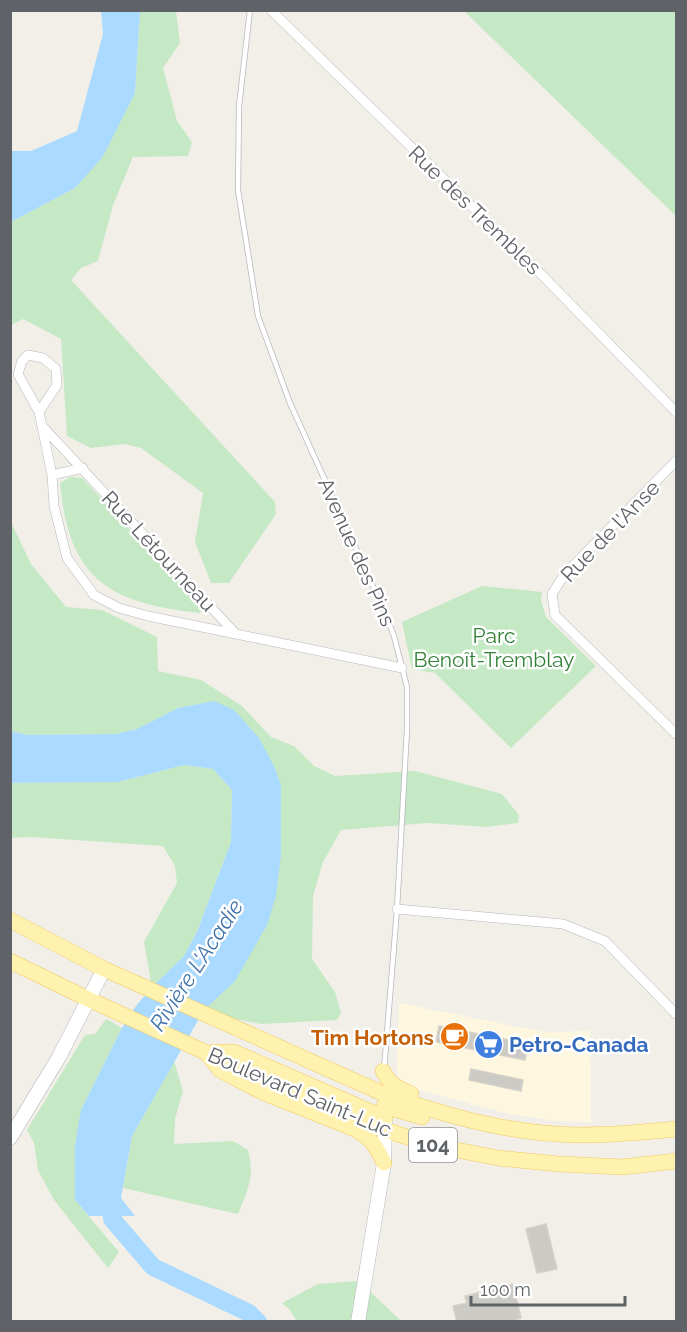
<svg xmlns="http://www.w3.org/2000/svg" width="687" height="1332" font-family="Raleway,sans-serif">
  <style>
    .commercial { fill: #fef7e0 }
    .green { fill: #c5e8c5 }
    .water { fill: #aadaff }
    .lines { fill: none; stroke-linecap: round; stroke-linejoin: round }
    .river { stroke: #aadaff; stroke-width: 18 }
    .building { fill: #cccac5; stroke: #d6d1c6; stroke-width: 1.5 }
    .lane-casing { stroke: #b5b8bc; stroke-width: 6 }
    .street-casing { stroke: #b5b8bc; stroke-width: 10 }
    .secondary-casing { stroke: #b6babf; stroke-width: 15 }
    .primary-casing { stroke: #f2c960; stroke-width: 16 }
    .lane { stroke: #fff; stroke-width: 4.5 }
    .street { stroke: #fff; stroke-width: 9 }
    .secondary { stroke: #fff; stroke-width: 14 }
    .primary { stroke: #fff2af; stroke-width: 15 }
    .labels { text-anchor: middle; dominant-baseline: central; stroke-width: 5; stroke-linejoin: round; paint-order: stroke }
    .shield { fill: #fff; stroke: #8f9295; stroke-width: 1.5 }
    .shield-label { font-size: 20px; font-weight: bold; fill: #5f6368 }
    .street-label { font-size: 21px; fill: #5f6368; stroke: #fff }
    .park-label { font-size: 21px; fill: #348238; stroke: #fff }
    .food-label { font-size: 21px; font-weight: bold; fill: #c56008; stroke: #fff; text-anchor: end }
    .shop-label { font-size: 21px; font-weight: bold; fill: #366cbe; stroke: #fff; text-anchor: start }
    .water-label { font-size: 22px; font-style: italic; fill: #4174aa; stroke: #fff }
  </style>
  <rect width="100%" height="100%" fill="#f1efe8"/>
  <path class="commercial" d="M399 1003 544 1032 590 1031 591 1122 555 1121 505 1113 412 1088 397 1076Z"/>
  <path class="green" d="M140 11H176L180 43 163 68 177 121 192 142 188 156 133 157 113 205 98 261 81 268 71 280 275 502 276 514 229 583H211L195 542 203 493 141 448 125 444 91 448 67 436 61 339 23 319 11 325V222L75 188 135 93Z
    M464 11H676V216Z
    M70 477 82 478 203 608 200 613C108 603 69 579 60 483Z
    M10 520 31 564 66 607 102 610 157 637 158 671 201 680 242 706 271 737 294 746 314 766 335 776 415 771 502 794 519 815 518 823 487 827 427 823 341 830 323 862 313 896 312 959 335 992 341 1013 337 1020 261 1024 216 1015 204 1010 267 925 214 701 178 708 137 729 116 734 27 735 11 731Z
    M482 586 542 592 541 600 546 617 596 666 511 748 435 673 412 669 402 622Z
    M184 765 213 769 232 790 231 842 197 932 184 956 152 987 144 942 177 883 175 866 163 846 30 837 11 838 10 783 118 782Z
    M106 1019 122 1028 81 1110 75 1200 119 1252 108 1268 54 1200 38 1170 34 1143 27 1130 85 1035 95 1034Z
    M174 1061 183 1091 175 1119 174 1144 233 1141 248 1150C255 1177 248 1189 238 1214L123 1188 132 1136Z
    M359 1281 401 1321H297L289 1309 282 1303 318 1284Z"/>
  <path class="water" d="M101 11H140L135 93 102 158 75 188 11 222V151H31L77 131 103 34Z
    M214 701 234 710 259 738 275 768 281 786V855L276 896 267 925 235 981 204 1010 132 1136 121 1198 135 1216H89L75 1200V1145L81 1110 122 1028 136 1006 152 987 184 956 197 932 231 842 232 790 213 769 184 765 118 782 11 783V731L27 735 116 734 137 729 178 708Z"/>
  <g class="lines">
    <path class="river" d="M110 1193 112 1219 153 1267 249 1313 258 1322"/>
  </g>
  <path class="building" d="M439 1026 528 1044 525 1060 436 1042Z
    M471 1069 523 1080 521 1091 469 1080Z
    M546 1224 557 1269 537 1273 526 1229Z
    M513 1284 521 1318 508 1322H457L453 1306 467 1303 465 1296Z"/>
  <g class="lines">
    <defs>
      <path id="lane" d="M250 10 239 106 238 190 258 316 290 403 385 613 394 636 407 687V729L397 909 384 1070"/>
      <path id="street" d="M271 10 536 269 676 412
        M39 412 57 385 56 369 43 358 28 355 22 361 18 374 39 412 52 475 54 506 67 558 94 595 119 608 148 616 402 668
        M43 427 235 633
        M676 461 564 575 552 594 555 615 676 734
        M52 475 83 468
        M397 909 563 924 605 941 676 1014"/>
      <path id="secondary" d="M10 1138 59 1057 104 969
        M358 1322 384 1163 385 1122"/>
      <path id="primary" d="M10 920 104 969 384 1094C447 1116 514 1135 581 1135 613 1135 645 1132 676 1129
        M10 961 88 999 205 1052 385 1130 436 1146 498 1158 559 1164 622 1167 676 1161
        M214 1052H234L385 1118
        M207 1054 220 1070 262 1092 355 1129C371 1138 377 1147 384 1163
        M383 1071C390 1085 397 1088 411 1094
        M384 1106 422 1117"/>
    </defs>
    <use href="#lane" class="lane-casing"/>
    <use href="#street" class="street-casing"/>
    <use href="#secondary" class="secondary-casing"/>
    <use href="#primary" class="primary-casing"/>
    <use href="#lane" class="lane"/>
    <use href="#street" class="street"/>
    <use href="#secondary" class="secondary"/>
    <use href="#primary" class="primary"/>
  </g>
  <defs>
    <symbol id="cafe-disc" viewBox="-11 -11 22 22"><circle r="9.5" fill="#e8710a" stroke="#fff"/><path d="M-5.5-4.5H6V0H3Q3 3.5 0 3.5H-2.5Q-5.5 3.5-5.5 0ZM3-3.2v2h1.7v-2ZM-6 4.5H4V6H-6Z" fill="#fff"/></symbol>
    <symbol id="supermarket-disc" viewBox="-11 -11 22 22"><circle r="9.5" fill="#3f7fe0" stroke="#fff"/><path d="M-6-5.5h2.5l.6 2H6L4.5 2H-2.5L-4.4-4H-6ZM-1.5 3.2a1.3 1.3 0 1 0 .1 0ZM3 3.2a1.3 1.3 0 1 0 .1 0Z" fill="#fff"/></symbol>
  </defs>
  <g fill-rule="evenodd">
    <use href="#cafe-disc" x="438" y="1020" width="33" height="33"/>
    <use href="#supermarket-disc" x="472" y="1028" width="33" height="33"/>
  </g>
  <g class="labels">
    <rect class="shield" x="409" y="1128" width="48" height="34" rx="4.5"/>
    <g class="shield-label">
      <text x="433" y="1145">104</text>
    </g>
    <g class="street-label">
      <text transform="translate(475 210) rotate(44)">Rue des Trembles</text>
      <text transform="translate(610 531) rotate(-46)">Rue de l'Anse</text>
      <text transform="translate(159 551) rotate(47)">Rue Létourneau</text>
      <text transform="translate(357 552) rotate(66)">Avenue des Pins</text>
      <text transform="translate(300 1092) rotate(23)">Boulevard Saint-Luc</text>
    </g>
    <g class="park-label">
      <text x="494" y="635">Parc<tspan x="494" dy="24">Benoît-Tremblay</tspan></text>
    </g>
    <g class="food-label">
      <text x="434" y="1037">Tim Hortons</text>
    </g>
    <g class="shop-label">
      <text x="509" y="1044">Petro-Canada</text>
    </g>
    <g class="water-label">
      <text transform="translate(196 965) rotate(-57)">Rivière L'Acadie</text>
    </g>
  </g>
  <rect width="687" height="1332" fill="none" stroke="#5f6368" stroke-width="24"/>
  <path d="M471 1296v9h154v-9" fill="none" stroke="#5f6368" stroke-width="3"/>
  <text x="480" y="1296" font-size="18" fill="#5f6368" stroke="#ffffff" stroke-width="4.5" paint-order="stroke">100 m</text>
</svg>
